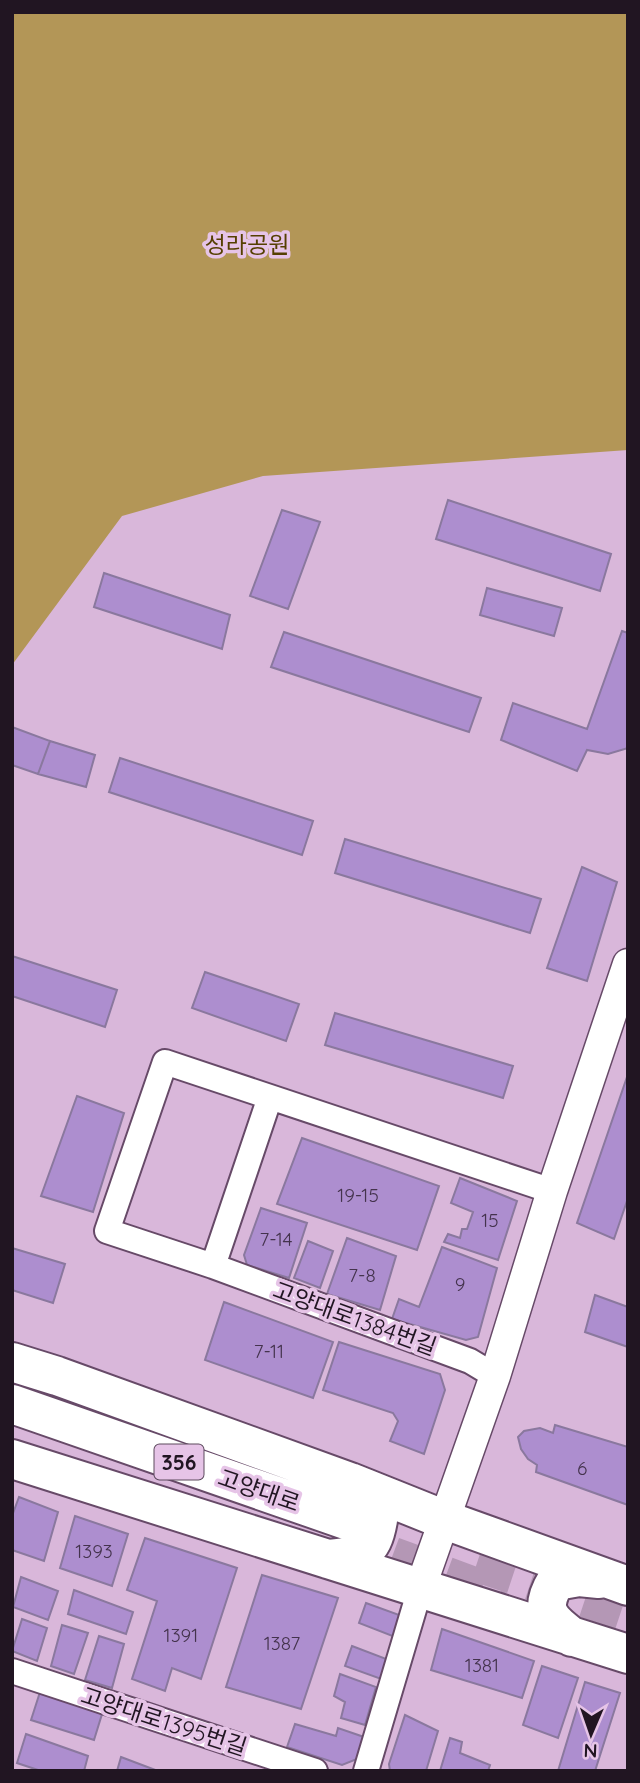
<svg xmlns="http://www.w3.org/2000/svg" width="640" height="1783" font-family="Quicksand,'Noto Sans KR',sans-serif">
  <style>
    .green { fill: #b39657 }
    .building { fill: #ad8ecf; stroke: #8a789e; stroke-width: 2 }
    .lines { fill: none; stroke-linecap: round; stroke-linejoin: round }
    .primary-tunnel { stroke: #b497b5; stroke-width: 38; stroke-dasharray: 38 19; stroke-linecap: butt }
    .minor-casing { stroke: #674a68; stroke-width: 28 }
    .tertiary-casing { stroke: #674a68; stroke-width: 33 }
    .primary-casing { stroke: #674a68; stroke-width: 42 }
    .minor { stroke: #fff; stroke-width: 24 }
    .tertiary { stroke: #fff; stroke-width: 30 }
    .primary { stroke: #fff; stroke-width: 38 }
    .labels { text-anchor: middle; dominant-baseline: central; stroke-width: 7; stroke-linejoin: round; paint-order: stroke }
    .number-label { font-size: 19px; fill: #44334d }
    .shield { fill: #e6c4e7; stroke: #5c4a5d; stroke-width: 2 }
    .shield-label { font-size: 21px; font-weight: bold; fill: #211522 }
    .park-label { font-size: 23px; fill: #553f01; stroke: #e6c4e7 }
    .street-label { font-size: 23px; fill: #211522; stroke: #e6c4e7 }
  </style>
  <rect width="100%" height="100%" fill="#d9b7da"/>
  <path class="green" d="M12 12H628V450L263 476 122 516 12 665Z"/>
  <path class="building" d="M448 500 611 554 600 591 436 539Z
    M282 510 320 522 288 609 250 596Z
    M104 573 230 615 222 649 94 607Z
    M487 588 562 608 554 636 480 615Z
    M622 631 628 633V748L608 754 587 750 577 771 501 740 513 703 587 729Z
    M284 632 481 698 469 732 271 667Z
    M12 727 50 741 38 774 12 765Z
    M50 741 95 755 86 787 38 774Z
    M120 758 313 821 302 855 109 792Z
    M345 839 541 899 530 933 335 873Z
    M582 867 617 882 587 981 547 968Z
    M12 956 117 990 105 1027 12 996Z
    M205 972 299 1004 286 1041 192 1008Z
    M335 1013 513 1066 503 1098 325 1045Z
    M628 1074V1198L614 1239 577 1223Z
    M77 1096 124 1113 93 1212 41 1196Z
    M302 1138 439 1186 417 1250 277 1204Z
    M460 1178 517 1201 498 1260 444 1242 448 1234 460 1238 462 1229H467L473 1212 451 1203Z
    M261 1208 307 1223 289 1278 247 1265 244 1255Z
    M347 1238 396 1256 380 1310 327 1294Z
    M308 1241 333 1251 320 1288 294 1278Z
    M442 1247 497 1268 478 1337 466 1340 392 1319 399 1299 419 1307Z
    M12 1248 65 1264 53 1303 12 1290Z
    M595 1295 628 1307V1347L585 1332Z
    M224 1302 333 1342 313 1398 205 1360Z
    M339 1342 440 1374 445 1390 424 1454 390 1441 398 1421 393 1413 323 1390Z
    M555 1425 628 1447V1505L536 1472 537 1465 528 1459 521 1449 518 1437 524 1431 540 1428 553 1433Z
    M19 1497 58 1512 44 1561 12 1550V1516Z
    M75 1516 128 1534 112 1586 60 1568Z
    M145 1538 237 1568 201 1679 172 1668 165 1691 132 1679 157 1601 127 1590Z
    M262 1575 338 1598 301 1709 226 1687Z
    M21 1577 58 1591 48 1620 13 1607Z
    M74 1590 133 1612 126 1634 68 1614Z
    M366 1603 402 1616 395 1637 359 1623Z
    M22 1619 47 1628 37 1661 12 1651Z
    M62 1625 88 1633 74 1674 51 1666Z
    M442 1629 534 1661 522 1698 431 1670Z
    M99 1636 124 1644 112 1688 85 1680Z
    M352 1646 389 1660 384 1680 345 1666Z
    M542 1666 578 1678 558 1738 523 1725Z
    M340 1674 376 1687 365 1725 341 1718 345 1702 334 1696Z
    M585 1682 620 1693 595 1771H558Z
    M40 1692 102 1714 94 1740 31 1720Z
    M405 1715 438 1731 426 1771H390L389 1764Z
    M295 1724 336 1736 338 1728 364 1737 357 1759 342 1765 287 1747Z
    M26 1734 88 1756 84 1771H41L17 1763Z
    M450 1738 462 1742 460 1753 490 1765 488 1771H440Z
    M121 1757 158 1771H117Z"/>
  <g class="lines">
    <path class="primary-tunnel" d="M339 1536 504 1597
      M477 1563 628 1613"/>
    <defs>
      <path id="minor" d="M213 1266 270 1097
        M495 1376 470 1361 213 1266 107 1231 165 1062 552 1191
        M12 1671 315 1771
        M366 1771 420 1589"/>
      <path id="tertiary" d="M420 1589 495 1376 552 1191 628 964"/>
      <path id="primary" d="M12 1362 57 1376 350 1482 445 1520 628 1586
        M12 1404 346 1520
        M12 1459 628 1654
        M328 1559C360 1556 372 1555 378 1520L350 1482
        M572 1637C549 1619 538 1610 556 1581L579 1577 599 1579"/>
    </defs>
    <use href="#minor" class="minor-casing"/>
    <use href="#tertiary" class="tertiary-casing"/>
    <use href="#primary" class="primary-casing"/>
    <use href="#minor" class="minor"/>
    <use href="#tertiary" class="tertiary"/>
    <use href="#primary" class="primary"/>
  </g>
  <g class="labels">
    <g class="number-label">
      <text x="358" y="1195">19-15</text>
      <text x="490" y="1220">15</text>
      <text x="276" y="1239">7-14</text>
      <text x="362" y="1275">7-8</text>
      <text x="460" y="1284">9</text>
      <text x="269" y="1351">7-11</text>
      <text x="582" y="1468">6</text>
      <text x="94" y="1551">1393</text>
      <text x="181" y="1635">1391</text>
      <text x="282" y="1643">1387</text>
      <text x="482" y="1665">1381</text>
    </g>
    <rect class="shield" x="154.5" y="1444.5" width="49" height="35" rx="5"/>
    <g class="shield-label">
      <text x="179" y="1462">356</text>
    </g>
    <g class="park-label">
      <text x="247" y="244">성라공원</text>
    </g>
    <g class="street-label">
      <text transform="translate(355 1318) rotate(20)">고양대로1384번길</text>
      <text transform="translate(259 1490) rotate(19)">고양대로</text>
      <text transform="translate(164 1721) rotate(18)">고양대로1395번길</text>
    </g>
  </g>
  <rect width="640" height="1783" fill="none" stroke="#211522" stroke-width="28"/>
  <g transform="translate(591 1734) rotate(182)" stroke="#e6c4e7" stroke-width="5" paint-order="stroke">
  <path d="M0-5L12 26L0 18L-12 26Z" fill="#211522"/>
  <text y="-10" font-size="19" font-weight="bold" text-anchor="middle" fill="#211522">N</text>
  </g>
</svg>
